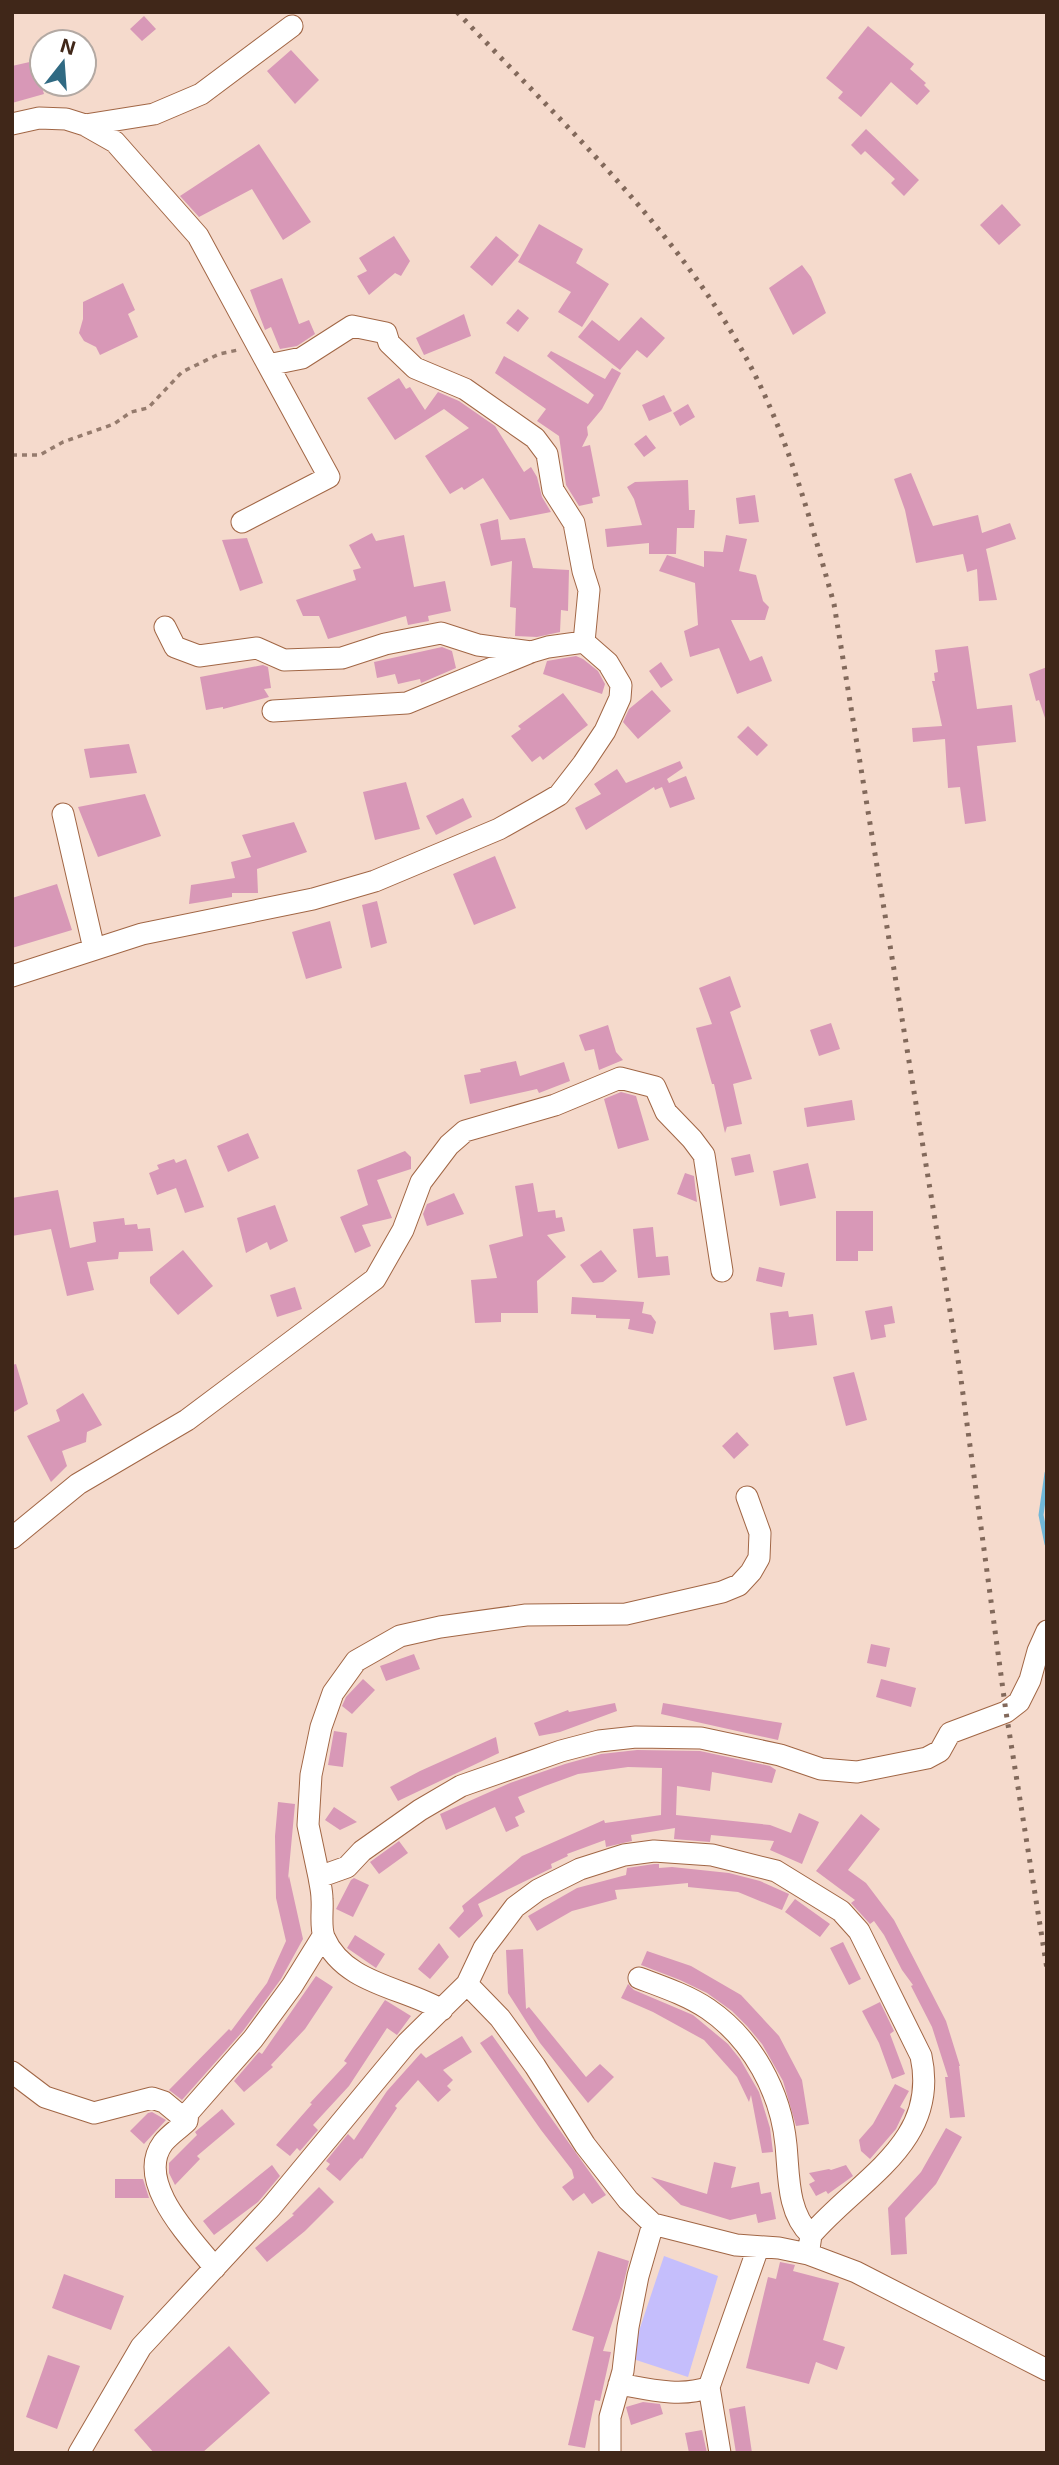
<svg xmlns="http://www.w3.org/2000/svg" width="1059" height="2465" font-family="Inter,sans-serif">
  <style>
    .green { fill: #c5befc }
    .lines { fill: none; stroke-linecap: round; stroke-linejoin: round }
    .stream { stroke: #71b8d9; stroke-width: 5 }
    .building { fill: #d898b7 }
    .minor-casing { stroke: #a16645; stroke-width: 23 }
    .path { stroke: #957b6d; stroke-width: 3.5; stroke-dasharray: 5 5; stroke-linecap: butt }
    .minor { stroke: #fff; stroke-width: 21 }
    .rail { stroke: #82695b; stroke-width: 5; stroke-dasharray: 3.5 7; stroke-linecap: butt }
  </style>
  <rect width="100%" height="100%" fill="#f5dacc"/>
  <path class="green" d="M664 2256 718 2276 688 2377 630 2358Z"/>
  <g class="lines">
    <path class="stream" d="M1047 1473 1041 1515 1047 1544"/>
  </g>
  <path class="building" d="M144 16 156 29 142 41 130 29Z
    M868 26 914 64 910 69 926 83 924 85 930 91 917 105 891 82 861 117 838 98 843 92 826 78Z
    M291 50 319 80 295 104 267 71Z
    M34 61 44 94 12 103V66Z
    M866 129 919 180 904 196 891 183 895 179 865 151 861 155 851 145Z
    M259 144 311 222 283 240 252 189 199 217 180 196Z
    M1002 204 1021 225 999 245 980 225Z
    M539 224 583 249 576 263 609 284 582 327 558 312 571 292 518 262Z
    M394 236 410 261 401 276 395 273 369 295 357 276 367 271 359 258Z
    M496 236 519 255 492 286 470 267Z
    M802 265 811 277 826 313 793 335 769 288Z
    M282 278 299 324 309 320 315 334 297 346 280 349 271 327 265 330 250 290Z
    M123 283 135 310 128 314 138 337 100 355 96 347 84 341 79 333 83 319V302Z
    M518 309 529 318 518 332 506 323Z
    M464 314 471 336 424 355 416 338Z
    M641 317 665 338 647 358 637 350 620 370 578 337 592 320 619 341Z
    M551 351 605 379 612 368 621 373 602 409 587 427 588 435 582 447 590 445 600 496 592 498 593 503 579 506 566 485 559 436 537 421 546 409 495 373 504 356 588 404 594 395 547 356Z
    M399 378 406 389 410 387 425 410 438 392 459 401 495 426 524 472 531 467 537 477 542 497 551 512 510 520 483 478 464 490 462 487 450 494 425 456 469 428 444 409 395 440 367 398Z
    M664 395 672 411 649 421 642 405Z
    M688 404 695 417 680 426 673 413Z
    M646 435 656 448 644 457 634 444Z
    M911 473 933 526 978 515 982 533 1010 523 1016 539 986 549 997 600 979 601 977 569 967 572 963 554 916 563 905 510 894 479Z
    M688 480 689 510H695L694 528H677L676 554H649V543L607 547 605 529 642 525 634 499 627 487 635 482Z
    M755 495 759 522 739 524 736 498Z
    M498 519 501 540 525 538 533 568 569 570 568 611 561 610 560 632 537 637 515 636 516 608 510 607 512 561 491 566 480 524Z
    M372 533 376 541 404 535 414 587 445 581 451 611 428 616 429 621 408 625 406 616 328 639 319 616H303L296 600 356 580 353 570 361 568 349 545Z
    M726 535 747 539 739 571 756 575 763 601 769 607 765 620H731L750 661 762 656 772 681 737 694 719 648 690 657 684 631 698 625 695 583 659 571 667 555 704 567V551L723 552Z
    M247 538 263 583 240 591 222 540Z
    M968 646 977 709 1012 705 1016 742 977 746 986 821 965 824 960 787 948 788 945 739 913 742 912 728 942 726 932 681H935L934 673 938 672 935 650Z
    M442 647 452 651 456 668 421 683 420 679 398 684 395 674 377 678 374 662Z
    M576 656 583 659 598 671 605 684 602 694 543 674 547 661Z
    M661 662 673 680 661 688 649 671Z
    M263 665 268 667 271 688 264 689 269 697 223 709V707L206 710 200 677Z
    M1047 667V718H1045L1039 700 1036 701 1029 674Z
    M652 690 671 711 638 739 623 722 629 709Z
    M563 693 588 725 543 760 540 756 532 762 511 736 521 729 518 726Z
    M748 726 768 745 757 756 737 737Z
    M129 744 137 773 90 778 84 749Z
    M680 761 683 768 667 779 669 783 686 776 695 799 670 808 662 787 655 790 654 787 586 830 575 808 601 794 594 784 617 769 626 783Z
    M406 782 420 829 375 840 363 792Z
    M145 794 161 836 98 857 78 807Z
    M463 798 472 817 436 835 426 816Z
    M294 822 307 852 257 869 258 893H232V897L189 904 191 885 235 878 231 862 251 857 242 835Z
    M495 856 516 908 474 925 453 874Z
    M57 884 72 930 12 948V898Z
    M377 901 387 943 371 948 362 905Z
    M330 921 342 968 306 979 292 932Z
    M730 976 741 1007 730 1012 752 1079 733 1084 742 1124 727 1127 725 1133 714 1084H712L696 1028 712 1024 699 988Z
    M831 1023 840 1049 819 1056 810 1030Z
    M608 1025 616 1052 623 1060 599 1070 594 1049 585 1051 579 1035Z
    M516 1061 520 1076 564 1062 570 1081 539 1093 537 1089 470 1104 464 1075 481 1072 480 1069Z
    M621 1092 636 1096 649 1140 618 1149 604 1099Z
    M852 1100 855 1120 807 1127 804 1108Z
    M248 1133 259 1158 228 1172 217 1146Z
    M405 1151 411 1157V1169L377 1180 392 1218 362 1225 371 1246 355 1253 340 1217 368 1205 357 1170Z
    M750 1154 754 1172 735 1176 731 1158Z
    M174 1159 176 1163 186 1159 204 1207 185 1213 176 1188 157 1195 149 1173 159 1169 157 1165Z
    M808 1163 816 1198 780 1206 773 1171Z
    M685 1173 694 1176 697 1202 677 1194Z
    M533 1183 538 1212 555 1210 556 1218 562 1217 565 1231 547 1235 566 1257 537 1281 538 1313H501V1322L475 1323 471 1280 497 1278 489 1245 523 1236 515 1186Z
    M58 1190 70 1248 96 1242 93 1222 124 1218 125 1225 137 1224 138 1229 150 1228 153 1251 119 1252 118 1259 87 1262 94 1290 67 1296 51 1229 12 1236V1198Z
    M454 1193 464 1214 427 1226 423 1214 427 1204Z
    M275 1205 288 1241 270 1250 267 1242 246 1253 237 1218Z
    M836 1211H873V1251H858V1261H836Z
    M653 1227 656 1257 668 1256 670 1275 638 1278 633 1229Z
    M183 1250 213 1286 178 1315 150 1283V1277Z
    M601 1250 617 1271 603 1282 593 1283 580 1265Z
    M759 1267 785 1273 782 1287 756 1281Z
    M295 1287 302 1309 277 1317 270 1295Z
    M572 1297 644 1302 642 1313 651 1315 656 1322 653 1334 628 1329 630 1319 596 1318V1315L571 1314Z
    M892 1306 895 1323 884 1325 886 1337 871 1340 865 1311Z
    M788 1311 789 1317 813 1314 817 1345 774 1350 770 1313Z
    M16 1364 28 1404 12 1413V1365Z
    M854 1372 867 1420 846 1426 833 1377Z
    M83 1393 102 1425 87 1432 86 1442 62 1451 67 1466 51 1482 27 1436 60 1421 56 1410Z
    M737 1432 749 1445 734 1459 722 1446Z
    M871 1644 890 1648 886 1667 867 1663Z
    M414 1654 420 1669 386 1681 380 1666Z
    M363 1679 375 1690 352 1714 342 1706 346 1697Z
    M881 1679 916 1688 911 1707 876 1697Z
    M615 1703 617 1711 560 1732 539 1736 534 1723 568 1710 569 1712Z
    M663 1703 782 1723 778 1740 661 1714Z
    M334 1731 347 1733 343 1767 328 1765Z
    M496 1737 499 1753 398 1801 390 1787 420 1771Z
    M637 1750 700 1751 770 1766 776 1770 772 1783 712 1772 710 1791 677 1786 676 1815 770 1825 791 1833 799 1813 819 1822 802 1864 770 1850 774 1841 711 1835 710 1842 674 1839 675 1828 631 1835 632 1841 606 1847 605 1840 567 1854 568 1856 551 1864 552 1868 478 1904 483 1916 459 1938 449 1928 464 1911 462 1906 522 1856 604 1820 605 1823 661 1815 662 1768 628 1767 578 1774 545 1786 518 1797 525 1812 515 1817 519 1826 506 1832 495 1807 446 1830 440 1814 510 1783 565 1764 601 1754Z
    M278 1802 295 1804 288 1879 289 1876 303 1939 281 1979 243 2031 182 2100 169 2090 229 2029 231 2031 267 1983 286 1941 276 1898 275 1836Z
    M334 1807 357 1822 340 1830 325 1820Z
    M861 1814 880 1829 848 1870 866 1883 894 1920 946 2021 960 2066H959L965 2117 950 2118 945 2077H948L932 2027 911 1986 913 1985 902 1970 884 1935 874 1921 870 1924 851 1903 855 1900 816 1871Z
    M399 1841 408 1853 379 1874 370 1862Z
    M654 1864H659V1868L672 1867 729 1873 760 1881 789 1894 782 1910 738 1892 688 1887V1883L615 1890 617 1899 572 1911 537 1931 528 1916 577 1888 626 1875 627 1868Z
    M354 1878 369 1885 353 1917 336 1909 351 1880Z
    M795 1899 830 1924 820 1937 785 1912Z
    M355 1935 385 1954 376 1968 347 1948Z
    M843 1942 861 1979 849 1985 830 1948Z
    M439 1943 449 1957 430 1979 418 1969Z
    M523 1949 526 2009 529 2007 586 2077 600 2064 614 2077 588 2103 540 2043 508 1993 506 1950Z
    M647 1951 691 1966 741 1995 779 2036 802 2080 809 2124 796 2126 783 2081 762 2044 747 2026 732 2011 707 1993 680 1980 641 1965Z
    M316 1976 333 1987 305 2029 271 2065 273 2067 244 2092 234 2081 259 2052 262 2054Z
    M628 1984 634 1990 693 2015 728 2044 740 2059 759 2092 770 2128 773 2152 762 2153 751 2095 749 2102 737 2077 704 2040 653 2012 621 1998Z
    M385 2000 411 2016 397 2035 387 2028 349 2086 313 2125 318 2130 300 2151 297 2148 290 2156 276 2145 312 2104 310 2103 347 2063 344 2061Z
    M880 2002 894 2031 890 2034 905 2074 892 2079 879 2043 862 2011Z
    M492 2035 606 2195 592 2204 584 2193 573 2201 562 2187 574 2178 572 2170 541 2130 480 2043Z
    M462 2036 472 2052 443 2070 453 2080 447 2086 451 2090 438 2102 418 2080 395 2106 397 2108 362 2159 361 2158 340 2181 326 2169 330 2164 326 2161 348 2134 354 2140 387 2091 421 2053 426 2058Z
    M895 2084 909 2091 900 2107 905 2110 896 2129 870 2159 861 2151 859 2140 873 2124Z
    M222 2109 235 2124 197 2156 200 2159 175 2185 169 2173V2163L197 2135 195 2132Z
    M152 2112 166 2120 144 2144 130 2131 148 2113Z
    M946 2128 962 2137 936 2184 905 2218 907 2254 891 2255 888 2208 921 2172Z
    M714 2162 736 2167 731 2188 759 2182 761 2194 771 2192 776 2219 758 2223 756 2214 730 2220 681 2205 651 2177 707 2194Z
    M272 2165 280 2176 258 2202 214 2235 203 2221Z
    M846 2165 853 2176 828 2194 826 2191 816 2196 809 2184 815 2181 809 2173 829 2169 831 2170Z
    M115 2179H143L149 2198H115Z
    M319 2187 334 2202 305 2231 267 2262 255 2248 294 2215 292 2214Z
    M598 2251 629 2261 620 2298 603 2351 611 2352 600 2401 595 2400 585 2448 568 2445 594 2337 572 2330Z
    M780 2262 795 2265 793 2271 839 2283 823 2340 845 2347 837 2370 816 2362 809 2384 746 2368 768 2277 776 2279Z
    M64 2274 124 2296 111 2330 52 2308Z
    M229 2346 270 2393 202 2453H154L134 2430Z
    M48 2355 80 2366 57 2429 26 2417Z
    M643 2402 660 2404 663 2414 631 2425 626 2407Z
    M745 2406 752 2453H736L729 2409Z
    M702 2430 707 2453H689L685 2433Z"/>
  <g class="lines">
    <defs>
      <path id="minor" d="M12 124 39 118 66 119 85 125 115 142 198 236 268 365 302 358 352 326 386 333 389 343 415 368 465 389 535 438 547 454 553 490 574 523 583 571 589 590 584 642 608 663 621 685 620 698 605 731 583 764 559 795 547 802 499 829 375 881 313 899 142 934 12 976
        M85 125 154 114 201 94 292 26
        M242 522 329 477 268 365
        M165 627 175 647 199 656 257 648 284 660 342 658 385 644 441 633 478 645 531 652
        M273 711 407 703 531 652 548 647 584 642
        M63 814 94 949
        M12 1538 78 1484 187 1420 375 1279 403 1230 421 1182 449 1145 465 1131 555 1105 620 1078 655 1087 666 1112 692 1139 704 1155 722 1271
        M319 1877 308 1825 311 1775 321 1727 333 1693 356 1661 400 1636 440 1627 526 1615 626 1614 722 1592 739 1585 751 1572 759 1558 760 1533 747 1497
        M639 1978C663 1987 687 1995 708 2009 752 2039 781 2092 786 2145 789 2175 787 2213 811 2235L809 2249
        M467 1984 500 2018 535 2066 585 2145 628 2200 653 2224 736 2245 779 2248 808 2254 856 2272 1047 2370
        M442 2010C403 1987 344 1984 324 1937 320 1926 323 1910 322 1899 322 1891 320 1884 319 1877L347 1867 362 1851 420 1810 461 1786 561 1751 599 1741 636 1737 701 1738 780 1755 821 1769 857 1772 927 1758 940 1751 950 1733 1006 1712 1019 1702 1030 1680 1038 1651 1047 1631
        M12 2072 45 2097 94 2113 152 2098 164 2102 187 2121
        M215 2268C192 2239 134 2182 163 2143 169 2135 180 2128 187 2121L188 2113 253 2039 292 1986 323 1936
        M619 2384C647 2389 682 2398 709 2387
        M79 2453 141 2347 271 2207 407 2043 467 1984 484 1948 515 1907 538 1890 580 1869 624 1855 654 1851 712 1855 776 1871 841 1911 859 1931 921 2056C940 2143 859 2179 811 2235
        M610 2453V2417L623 2371 628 2327 638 2276 653 2224
        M720 2453 709 2387 758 2248"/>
    </defs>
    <use href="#minor" class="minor-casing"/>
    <path class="path" d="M12 455H40L63 442 114 424 131 412 148 408 182 372 219 354 238 350"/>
    <use href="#minor" class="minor"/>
    <path class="rail" d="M457 12C562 123 685 236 754 373 791 446 812 526 834 604L960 1372 1006 1712 1047 1969"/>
  </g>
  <rect width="1059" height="2465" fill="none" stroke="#402719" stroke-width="28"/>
  <g transform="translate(63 63) rotate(17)"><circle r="33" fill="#ffffff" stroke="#b3a9a3" stroke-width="2"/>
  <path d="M0-5L12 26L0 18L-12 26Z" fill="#306a83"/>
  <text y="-10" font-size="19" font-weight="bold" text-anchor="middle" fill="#402719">N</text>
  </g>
</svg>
